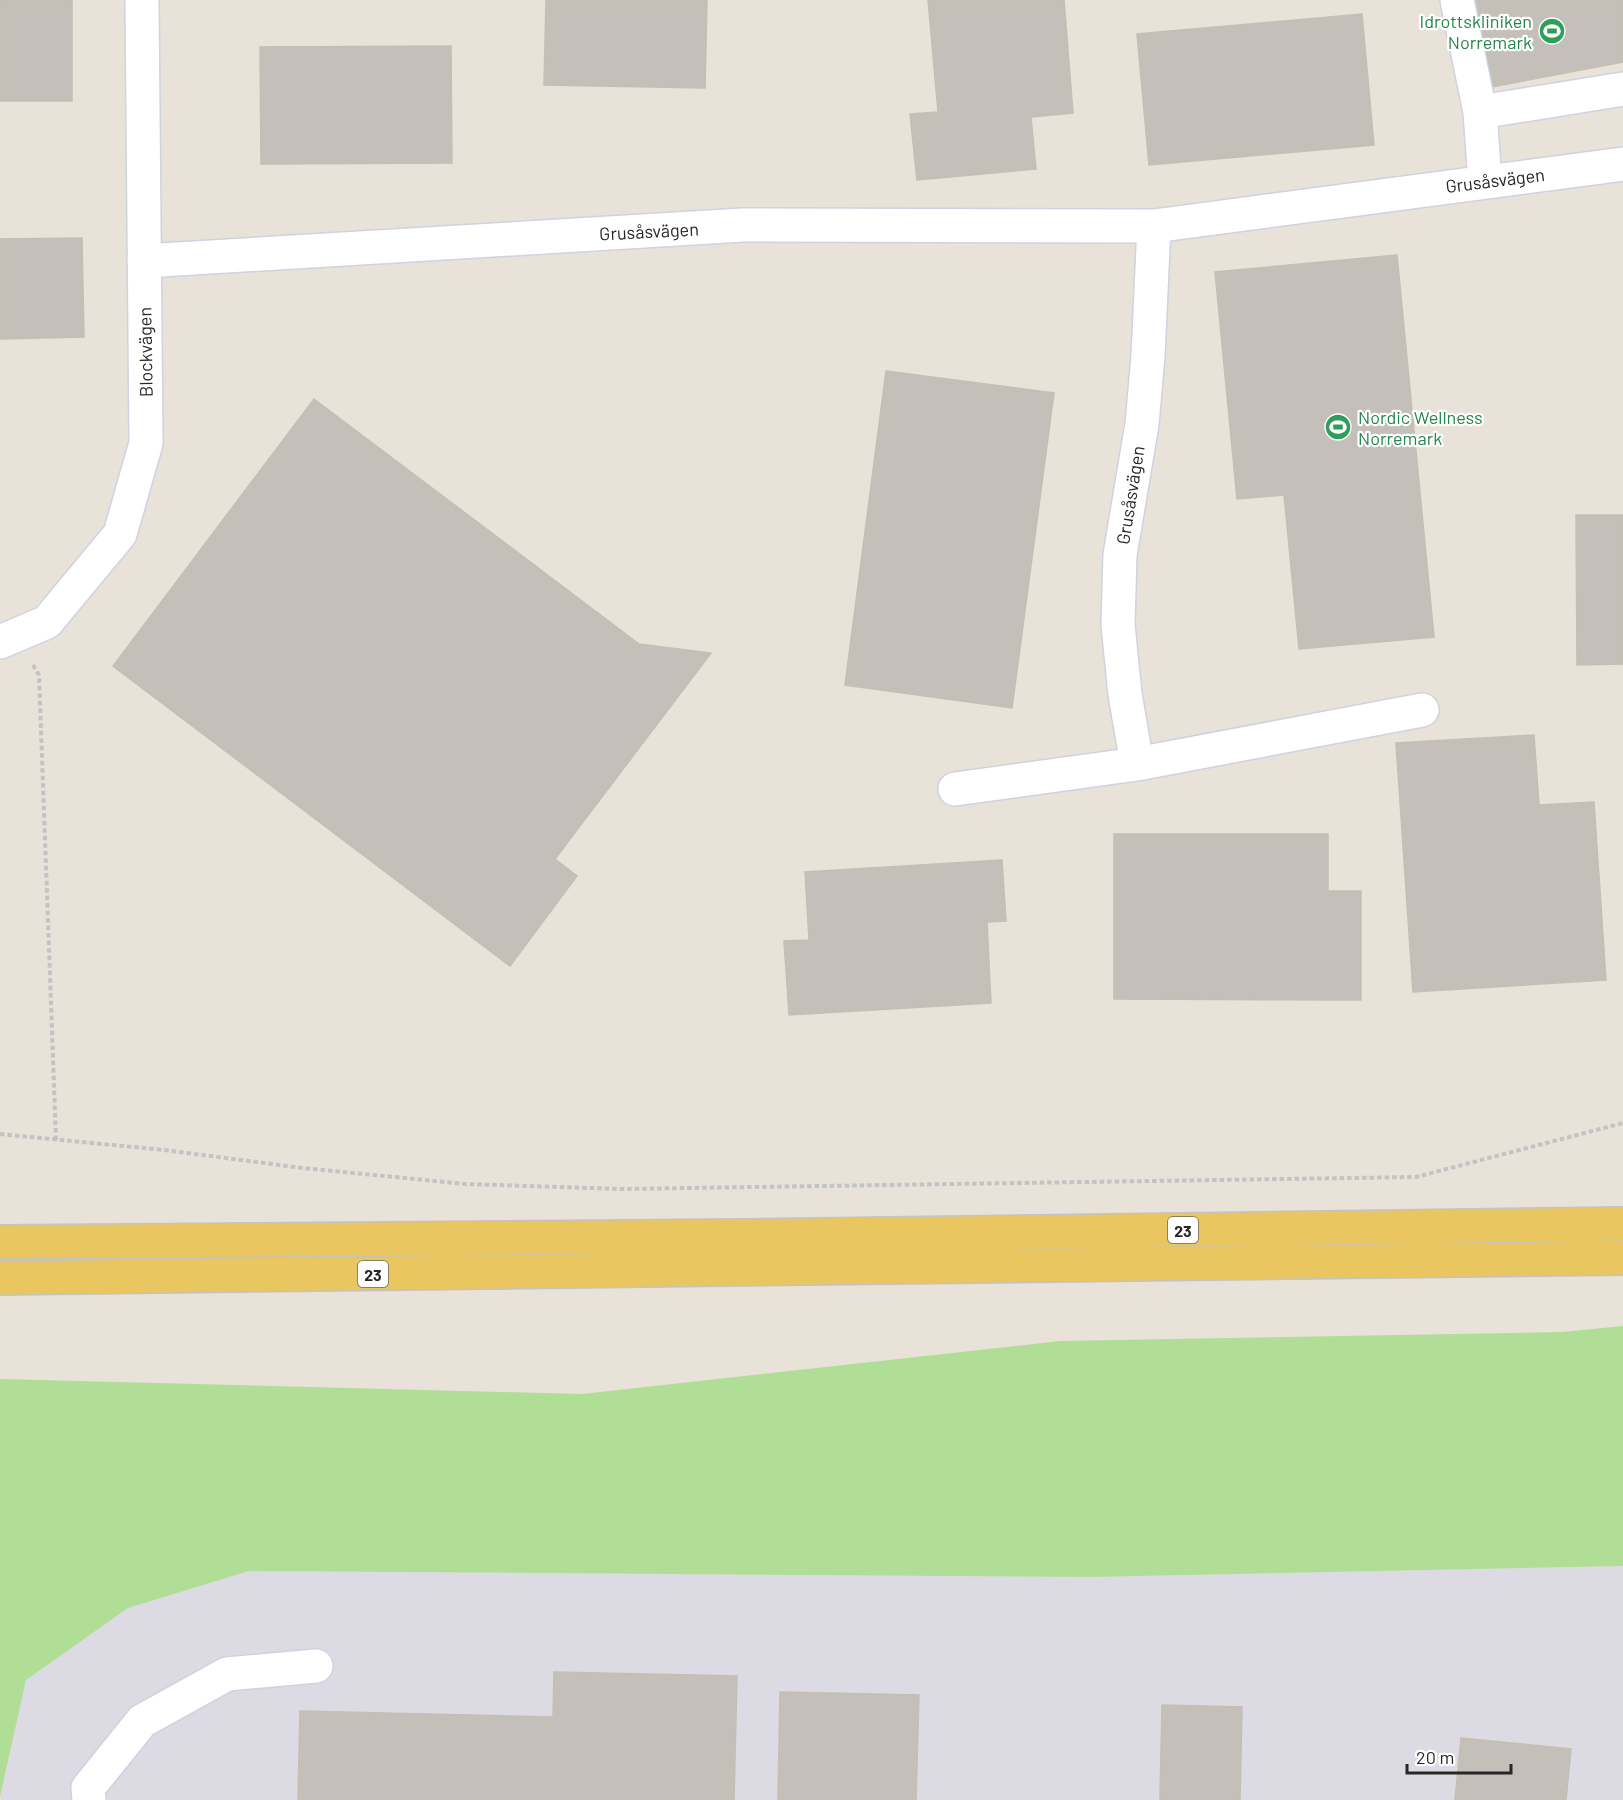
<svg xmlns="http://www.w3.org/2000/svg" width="1623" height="1800" font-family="Barlow,sans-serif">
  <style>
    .industrial { fill: #dcdae2 }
    .green { fill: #b1de97 }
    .building { fill: #c4bfb9; stroke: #c4beb3; stroke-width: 1.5 }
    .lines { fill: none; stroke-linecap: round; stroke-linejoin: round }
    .minor-casing { stroke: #cfd2e0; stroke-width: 36 }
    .major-casing { stroke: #c3c3c3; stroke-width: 36 }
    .path { stroke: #c3c3c3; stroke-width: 4; stroke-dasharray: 4.5 3; stroke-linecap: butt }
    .minor { stroke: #fff; stroke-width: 33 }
    .major { stroke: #e9c65f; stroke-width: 33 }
    .labels { text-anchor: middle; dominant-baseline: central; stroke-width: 4.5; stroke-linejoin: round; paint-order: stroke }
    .shield { fill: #fff; stroke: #686868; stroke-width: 1.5 }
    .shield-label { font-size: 16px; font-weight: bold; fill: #272727 }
    .leisure-label { font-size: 18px; fill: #27864d; stroke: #fff; text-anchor: end }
    .street-label { font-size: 18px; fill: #272727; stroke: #fff }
  </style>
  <rect width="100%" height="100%" fill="#e9e2d9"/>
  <path class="industrial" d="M1623 1566V1800H0L26 1680 128 1608 249 1571 1092 1577Z"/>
  <path class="green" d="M1623 1326V1566L1092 1577 249 1571 128 1608 26 1680 0 1797V1379L582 1394 1060 1341 1562 1332Z"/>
  <path class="building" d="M0 0H72V101H0Z
    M546 0H707L705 88 544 85Z
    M928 0H1064L1073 113 1031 117 1036 169 917 180 910 114 938 112Z
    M1474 0H1623V62L1491 87Z
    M1362 14 1374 145 1149 165 1137 34Z
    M451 46 452 163 261 164 260 47Z
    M82 238 84 337 0 339V239Z
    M1397 255 1434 637 1299 649 1284 495 1237 499 1215 272Z
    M886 371 1054 393 1012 708 845 685Z
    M314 399 639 644 711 653 555 859 577 876 510 966 113 666Z
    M1576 515H1623V664L1577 665Z
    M1534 735 1539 805 1594 802 1606 980 1413 992 1396 743Z
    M1114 834H1328V891H1361V1000L1114 999Z
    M1002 860 1006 921 987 922 991 1003 789 1015 784 941 809 940 805 872Z
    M554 1672 737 1676 734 1800H298L300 1711 553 1717Z
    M780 1692 919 1695 916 1800H778Z
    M1162 1705 1242 1707 1240 1800H1160Z
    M1461 1738 1571 1749 1566 1800H1455Z"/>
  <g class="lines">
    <defs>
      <path id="minor" d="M1457 0 1480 112 1485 182
        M1480 112 1623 89
        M144 261 743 225 1154 226 1623 164
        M0 642 47 622 120 534 146 443 142 0
        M1137 764 1125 694 1118 625 1120 555 1142 424 1148 356 1154 226
        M955 789 1137 764 1422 710
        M89 1800 88 1788 142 1721 227 1674 316 1666"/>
      <path id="major" d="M0 1242 743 1236 1623 1224
        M0 1278 1623 1258"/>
    </defs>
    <use href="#minor" class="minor-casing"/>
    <use href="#major" class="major-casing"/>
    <path class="path" d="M33 665 39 675 56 1140
      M0 1134 164 1150 303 1168 465 1184 622 1189 1416 1177 1623 1123"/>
    <use href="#minor" class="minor"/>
    <use href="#major" class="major"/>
  </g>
  <defs>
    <symbol id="stadium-disc" viewBox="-11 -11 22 22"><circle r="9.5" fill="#2e9e5b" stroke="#fff"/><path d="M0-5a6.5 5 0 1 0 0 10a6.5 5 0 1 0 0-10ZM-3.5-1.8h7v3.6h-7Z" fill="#fff"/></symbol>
  </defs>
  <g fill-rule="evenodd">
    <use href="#stadium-disc" x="1537" y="16" width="30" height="30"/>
    <use href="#stadium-disc" x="1323" y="412" width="30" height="30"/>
  </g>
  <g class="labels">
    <g class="shield">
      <rect x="1168" y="1217" width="30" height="26" rx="4.5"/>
      <rect x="358" y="1261" width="30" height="26" rx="4.5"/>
    </g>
    <g class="shield-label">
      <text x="1183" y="1230">23</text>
      <text x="373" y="1274">23</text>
    </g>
    <g class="leisure-label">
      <text x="1532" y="21">Idrottskliniken<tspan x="1532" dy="21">Norremark</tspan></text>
      <text x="1358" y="417" text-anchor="start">Nordic Wellness<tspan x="1358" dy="21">Norremark</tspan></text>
    </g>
    <g class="street-label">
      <text transform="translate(1495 180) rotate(-7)">Grusåsvägen</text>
      <text transform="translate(649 231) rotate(-3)">Grusåsvägen</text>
      <text transform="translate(145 352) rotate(-91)">Blockvägen</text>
      <text transform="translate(1130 495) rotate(-81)">Grusåsvägen</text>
    </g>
  </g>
  <path d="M1407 1764v9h104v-9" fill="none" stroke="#272727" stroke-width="3"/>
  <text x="1416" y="1764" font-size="18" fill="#272727" stroke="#ffffff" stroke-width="4.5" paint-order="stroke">20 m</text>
</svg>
